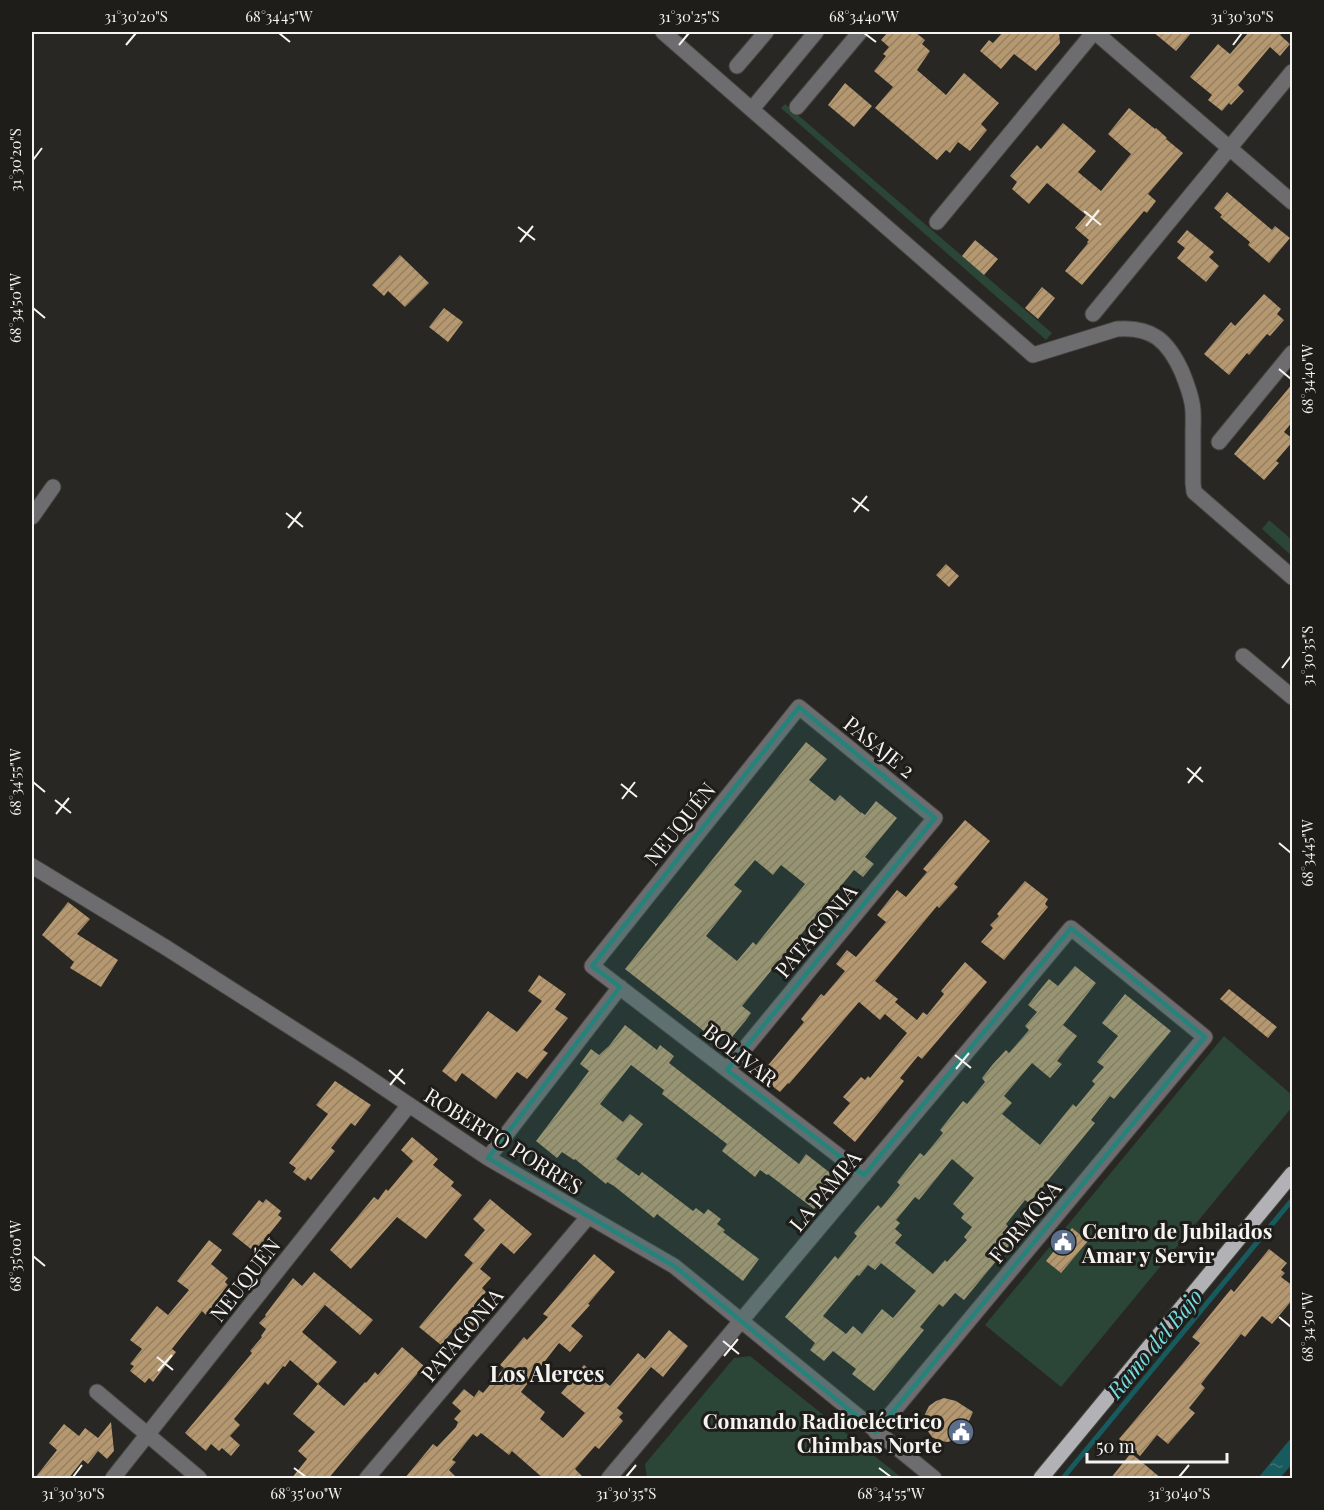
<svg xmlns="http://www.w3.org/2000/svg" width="1324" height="1510" font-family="'Playfair Display',serif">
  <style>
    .park { fill: #2b4536 }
    .water { fill: url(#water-ripples) }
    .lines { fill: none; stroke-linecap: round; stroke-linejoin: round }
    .stream { stroke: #175b5f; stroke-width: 5 }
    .building { fill: url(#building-hatch); fill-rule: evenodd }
    .minor-casing { stroke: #454440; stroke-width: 17 }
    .primary-casing { stroke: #454440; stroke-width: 17 }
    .minor { stroke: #6d6c6f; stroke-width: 15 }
    .primary { stroke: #b2b2b6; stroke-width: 15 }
    .marked { fill: #26837b; fill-opacity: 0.2; stroke: #26837b; stroke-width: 4.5; stroke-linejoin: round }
    .ticks { fill: none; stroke: #f5f4f1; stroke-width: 2 }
    .labels { text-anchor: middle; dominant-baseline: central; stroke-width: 6; stroke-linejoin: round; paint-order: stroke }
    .street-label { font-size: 21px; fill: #f5f4f1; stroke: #1f1d1a }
    .poi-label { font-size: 21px; font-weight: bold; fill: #f5f4f1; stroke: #1f1d1a; text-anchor: start }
    .water-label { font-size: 22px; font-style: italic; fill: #76dce2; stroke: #1f1d1a }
    .neighbourhood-label { font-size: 22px; font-weight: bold; fill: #f5f4f1; stroke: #1f1d1a }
    .neatline { fill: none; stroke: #f5f4f1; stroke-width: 2 }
    .ticks-label { font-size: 15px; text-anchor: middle; fill: #f5f4f1 }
  </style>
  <defs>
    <pattern id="water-ripples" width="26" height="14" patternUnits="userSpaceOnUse" patternTransform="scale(1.5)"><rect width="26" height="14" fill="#175b5f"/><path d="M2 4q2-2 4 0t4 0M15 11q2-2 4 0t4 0" fill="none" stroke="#397376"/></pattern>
    <pattern id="building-hatch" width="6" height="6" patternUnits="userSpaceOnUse" patternTransform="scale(1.5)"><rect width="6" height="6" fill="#b5986f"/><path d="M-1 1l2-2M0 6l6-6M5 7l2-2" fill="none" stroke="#958063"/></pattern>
  </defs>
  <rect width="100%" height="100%" fill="#282723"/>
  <path class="park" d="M785 104 1052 333 1046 340 781 108Z
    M1269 520 1292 540V556L1262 529Z
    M1224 1036 1292 1095V1107L1061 1387 985 1325Z
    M750 1356 902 1478H647L645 1464 734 1358Z"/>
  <path class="water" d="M1292 1437V1464L1280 1478H1258Z"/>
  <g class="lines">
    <path class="stream" d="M1063 1478 1292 1200"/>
  </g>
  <path class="building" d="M888 32H915L925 40 922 44 930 51 917 70 946 95 964 73 999 103 981 124 987 130 970 151 958 142 950 153 946 150 937 160 875 108 893 87 874 71 886 56 883 54 889 47 881 40Z
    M1003 32H1059L1060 43 1036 71 1014 54 1001 69 980 51 989 40 993 43Z
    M1153 32H1192L1176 51Z
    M1249 32H1283L1280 35 1290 44 1280 56 1270 47 1238 85 1244 91 1231 105 1229 103 1222 111 1208 100 1212 95 1190 77 1218 44 1230 54Z
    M845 83 872 106 854 127 828 105Z
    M1129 108 1155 129 1156 128 1167 138 1166 139 1183 153 1148 194 1156 201 1147 213 1144 211 1082 285 1065 271 1088 243 1087 242 1089 240 1075 228 1086 215 1047 183 1029 204 1012 189 1017 182 1010 176 1037 145 1041 149 1063 123 1096 151 1078 172 1101 191 1131 154 1108 134Z
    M1227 192 1272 230 1275 226 1290 238 1269 263 1248 245 1250 242 1220 217 1222 215 1214 208Z
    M1187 230 1214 252 1209 257 1219 266 1206 282 1177 258 1185 248 1177 242Z
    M975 240 998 259 984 275 962 256Z
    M400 255 429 283 405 307 388 291 384 296 372 285Z
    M1042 287 1055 298 1038 319 1025 308Z
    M1264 294 1281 309 1277 314 1284 320 1270 336 1267 334 1249 355 1247 353 1229 375 1204 354 1231 322 1235 326Z
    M444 308 463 322 448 342 429 327Z
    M1293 383V421L1284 432 1293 439V441L1276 461 1279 463 1264 480 1234 454Z
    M946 564 959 576 949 587 936 575Z
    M806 742 827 759 809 780 835 801 840 795 861 813V812L865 815 876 801 897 818 865 857 874 864 868 871 863 877 854 870 742 1006 751 1013 746 1020 732 1037 714 1039 625 969ZM755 860 773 875 781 865 805 884 756 945 753 942 737 961 706 936 742 891 734 885Z
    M965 820 990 841 954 884 958 887 939 908 937 906 875 981 898 999 895 1002 917 1020 923 1012 927 1015 944 994 941 991 965 962 987 982 922 1059 918 1056 900 1078 904 1081 855 1142 833 1123 850 1103 843 1097 861 1077 865 1080 868 1076 870 1078 907 1033 885 1014 880 1020 859 1002 789 1084 788 1083 780 1092 759 1076 804 1022 801 1019 821 994 824 996 845 971 836 964 847 950 856 957 886 922 877 915 897 890 906 897 927 872 923 869Z
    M1025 881 1048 899 1045 904 1048 907 1004 960 981 942 993 928 990 925 999 916 997 914Z
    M68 902 90 919 77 934 118 960 101 987 70 968 74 962 42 935Z
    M1075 966 1096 983 1063 1025 1077 1036 1057 1061 1062 1064 1050 1078 1032 1063 1004 1096 1012 1103 1002 1114 1040 1145 1073 1104 1076 1107 1095 1084 1092 1081 1104 1067 1097 1062 1118 1036 1102 1023 1125 994 1171 1031 1114 1099 1110 1096 1091 1120 1095 1123 1035 1196 1029 1203 1025 1200 1006 1224 1009 1227 1003 1234 1012 1242 997 1260 964 1300 955 1293 943 1307 939 1304 920 1327 924 1330 874 1391 852 1374 856 1369 833 1351 824 1361 810 1350 815 1343 785 1317 835 1256 838 1259 857 1236 854 1233 878 1205 881 1208 900 1185 897 1182 920 1153 924 1156 943 1133 940 1130 963 1101 967 1104 985 1082 982 1078 993 1064 1006 1050 1009 1053 1029 1030 1025 1026 1037 1012 1028 1005 1039 991 1049 979 1058 986ZM952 1159 974 1178 953 1204 964 1214 961 1218 972 1227 964 1237 967 1240 947 1262 945 1260 933 1274 895 1243 902 1235 895 1229 900 1223 896 1220 915 1197 919 1200ZM881 1263 916 1291 893 1318 882 1309 862 1334 853 1326 846 1334 823 1316 857 1275 859 1276 868 1265 875 1270Z
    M539 975 566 994 555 1009 568 1018 543 1050 548 1053 527 1079 517 1072 496 1099 462 1073 456 1082 442 1071 488 1011 517 1032 542 1001 528 991Z
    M1229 989 1277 1027 1268 1038 1220 999Z
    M625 1025 657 1050 660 1045 674 1056 669 1063 799 1164 806 1154 829 1172 831 1189 814 1209 768 1174 767 1175 760 1170 755 1177 722 1151 727 1144 662 1094 664 1090 631 1065 600 1104 623 1122 630 1114 643 1124 616 1159 639 1176 642 1172 693 1211 696 1208 704 1214 708 1209 721 1219 717 1224 725 1230 723 1232 759 1259 743 1281 657 1214 654 1218 614 1186 607 1182 606 1184 575 1159 574 1160 562 1152 557 1158 536 1141 589 1071 580 1064 591 1049 599 1055 609 1046Z
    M335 1081 371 1105 355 1126 351 1123 331 1148 335 1151 311 1180 308 1177 305 1181 293 1172 296 1168 289 1163 328 1114 316 1105Z
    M412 1137 438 1159 433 1165 454 1182 451 1186 462 1195 426 1239 397 1217 351 1269 330 1250 374 1197 378 1200 386 1189 388 1191 413 1161 401 1150Z
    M266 1199 281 1211 278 1215 282 1218 258 1248 254 1245 251 1249 232 1234 259 1200 263 1203Z
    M490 1199 532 1234 514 1254 501 1243 480 1269 491 1278 482 1288 486 1292 474 1306 483 1314 473 1326 464 1318 441 1345 419 1327 473 1263 464 1255 485 1230 473 1219Z
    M1072 1228 1088 1241 1061 1273 1046 1261Z
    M209 1240 222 1250 211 1264 228 1278 225 1282 228 1285 206 1315 202 1311 175 1345 172 1349 176 1352 153 1382 149 1378 145 1383 130 1371 134 1366 130 1364 142 1349 130 1340 157 1306 168 1315 189 1290 177 1281Z
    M1269 1249 1287 1263 1281 1270 1285 1273 1281 1277 1293 1286V1299L1272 1324 1262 1316 1245 1337 1241 1334 1201 1384 1205 1388 1189 1408 1195 1413 1168 1444 1157 1435 1140 1456 1119 1439 1200 1343 1192 1337 1231 1289 1234 1292Z
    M594 1254 615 1272 588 1304 590 1305 571 1326 583 1336 570 1352 559 1343 521 1392 545 1412 540 1419 563 1438 585 1413 561 1393 584 1365 610 1386 638 1353 645 1359 669 1330 688 1346 663 1377 651 1367 617 1408 623 1413 619 1417 623 1421 599 1449 595 1446 575 1469 585 1479H544L512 1451 509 1455 481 1433 477 1437 473 1434 452 1460 456 1462 449 1470 458 1479H404L433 1444 437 1447 456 1427 458 1422 454 1419 461 1411 452 1403 464 1389 474 1397 479 1390 483 1393 504 1368 500 1365 524 1337 527 1340 548 1317 543 1314Z
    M314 1272 373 1320 360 1335 325 1305 302 1332 337 1362 318 1384 290 1360 285 1367 283 1366 268 1385 265 1382 234 1419 240 1425 230 1436 240 1445 231 1456 222 1448 219 1451 211 1444 206 1451 185 1433 252 1353 250 1351 262 1337 261 1336 266 1329 259 1323 266 1316 265 1315 293 1278 302 1286Z
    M402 1347 424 1366 354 1448 328 1479H291L307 1459 298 1451 315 1432 293 1414 318 1384 344 1406 365 1382 366 1383 375 1372 378 1375Z
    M944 1398 956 1401 973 1412 963 1434 956 1439 948 1442 940 1441 932 1437 927 1430 924 1422 925 1414 929 1406 936 1401Z
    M111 1422 114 1451 107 1459 98 1451 88 1464 83 1460 68 1479H34L57 1450 49 1443 64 1424 79 1436 85 1428 98 1438Z
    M1131 1453 1162 1479H1110Z"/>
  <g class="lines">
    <defs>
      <path id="minor" d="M663 32 1033 355 1117 329C1152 326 1168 341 1182 372 1186 382 1190 392 1192 403 1194 412 1193 422 1193 431 1193 448 1193 466 1193 483L1194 492 1292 577
        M1095 32 1292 202
        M737 66 766 32
        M797 107 860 32
        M752 109 816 32
        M937 222 1094 32
        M1093 314 1292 72
        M1219 442 1292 353
        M32 517 53 487
        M1243 656 1292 697
        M32 866 165 947 350 1065 488 1158 674 1266 934 1478
        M727 1070 935 818 799 707 592 966 864 1175
        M488 1158 620 987
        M97 1392 199 1478
        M113 1478 409 1105
        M367 1478 588 1217
        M609 1478 1071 928 1205 1037 876 1432"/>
      <path id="primary" d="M1041 1478 1292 1174"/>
    </defs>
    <use href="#minor" class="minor-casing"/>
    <use href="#primary" class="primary-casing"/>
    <use href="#minor" class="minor"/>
    <use href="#primary" class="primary"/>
  </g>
  <path class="marked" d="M799 707 935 818 727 1070 864 1175 1071 928 1205 1037 876 1432 674 1266 488 1158 620 987 592 966Z"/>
  <path class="ticks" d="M279 33 290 42M864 33 876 42M126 45 136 33M679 45 689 33M1233 45 1242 33M33 160 42 148M1084 211 1101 225M1086 226 1099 210M518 227 535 240M520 242 533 226M33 308 45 318M1279 369 1291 379M852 498 869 511M854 512 867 496M286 513 303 527M288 528 301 512M1282 668 1291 656M1187 768 1203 782M33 782 45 792M1188 783 1201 767M621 784 637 797M622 799 635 782M55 800 71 813M56 814 69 798M1279 843 1291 853M955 1055 971 1068M956 1069 969 1053M389 1070 405 1084M390 1085 403 1069M33 1256 45 1266M1279 1317 1291 1327M723 1341 739 1354M724 1356 738 1339M157 1357 173 1370M158 1371 172 1355M294 1468 306 1477M879 1468 891 1477M73 1477 82 1465M626 1477 636 1465M1179 1477 1189 1465"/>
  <defs>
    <symbol id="civic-disc" viewBox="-11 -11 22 22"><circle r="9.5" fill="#5c6f8a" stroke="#1f1d1a"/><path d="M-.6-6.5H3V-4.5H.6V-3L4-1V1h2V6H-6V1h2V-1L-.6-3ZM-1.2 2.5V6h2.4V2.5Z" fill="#fff"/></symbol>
  </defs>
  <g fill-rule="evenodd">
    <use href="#civic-disc" x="1048" y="1227" width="30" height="30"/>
    <use href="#civic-disc" x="946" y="1417" width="30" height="30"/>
  </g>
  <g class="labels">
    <g class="street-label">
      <text transform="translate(880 746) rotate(39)">PASAJE 2</text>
      <text transform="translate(679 823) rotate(-51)">NEUQUÉN</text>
      <text transform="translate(815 930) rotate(-50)">PATAGONIA</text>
      <text transform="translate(741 1054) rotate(38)">BOLIVAR</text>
      <text transform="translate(504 1140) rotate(32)">ROBERTO PORRES</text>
      <text transform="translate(824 1190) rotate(-50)">LA PAMPA</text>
      <text transform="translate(1024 1221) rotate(-50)">FORMOSA</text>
      <text transform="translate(244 1279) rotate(-52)">NEUQUÉN</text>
      <text transform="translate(461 1334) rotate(-50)">PATAGONIA</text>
    </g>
    <g class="poi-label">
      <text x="1082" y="1230">Centro de Jubilados<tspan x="1082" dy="24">Amar y Servir</tspan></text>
      <text x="942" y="1420" text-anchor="end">Comando Radioeléctrico<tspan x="942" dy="24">Chimbas Norte</tspan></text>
    </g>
    <g class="water-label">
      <text transform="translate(1154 1343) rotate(-50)">Ramo del Bajo</text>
    </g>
    <g class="neighbourhood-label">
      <text x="547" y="1373">Los Alerces</text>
    </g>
  </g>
  <rect width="1324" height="1510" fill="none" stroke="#1f1d1a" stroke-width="66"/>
  <path d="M1087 1453v9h140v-9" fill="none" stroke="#f5f4f1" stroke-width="3"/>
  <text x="1096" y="1453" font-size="18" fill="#f5f4f1" stroke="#1f1d1a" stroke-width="4.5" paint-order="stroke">50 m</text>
  <rect x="33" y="33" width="1258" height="1444" class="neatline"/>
  <g class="ticks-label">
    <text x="136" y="22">31°30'20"S</text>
    <text x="279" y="22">68°34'45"W</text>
    <text x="689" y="22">31°30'25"S</text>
    <text x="864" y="22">68°34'40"W</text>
    <text x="1242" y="22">31°30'30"S</text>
    <text transform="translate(16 160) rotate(-90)" y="5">31°30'20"S</text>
    <text transform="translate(16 308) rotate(-90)" y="5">68°34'50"W</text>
    <text transform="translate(1308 379) rotate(-90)" y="5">68°34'40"W</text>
    <text transform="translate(1308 656) rotate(-90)" y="5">31°30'35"S</text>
    <text transform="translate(16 782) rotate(-90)" y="5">68°34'55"W</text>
    <text transform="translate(1308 853) rotate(-90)" y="5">68°34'45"W</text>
    <text transform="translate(16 1256) rotate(-90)" y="5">68°35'00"W</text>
    <text transform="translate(1308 1327) rotate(-90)" y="5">68°34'50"W</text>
    <text x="73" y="1499">31°30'30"S</text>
    <text x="306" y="1499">68°35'00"W</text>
    <text x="626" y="1499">31°30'35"S</text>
    <text x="891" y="1499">68°34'55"W</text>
    <text x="1179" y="1499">31°30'40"S</text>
  </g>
</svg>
